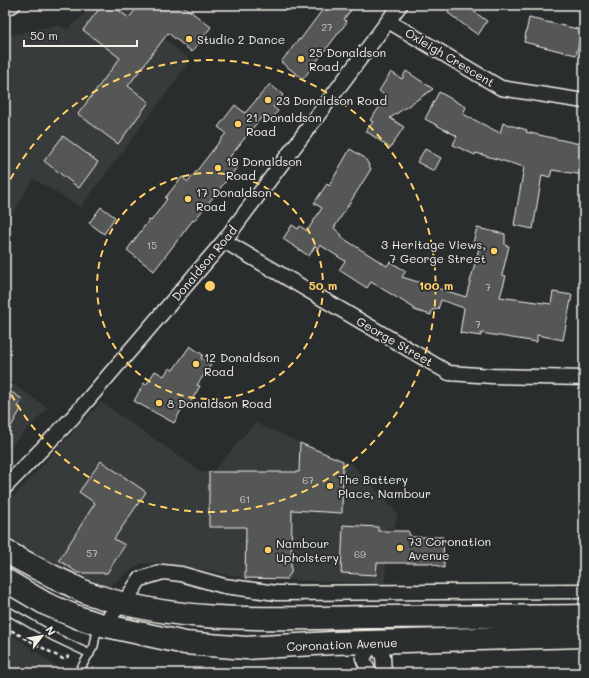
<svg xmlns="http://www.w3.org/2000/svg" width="589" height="678" font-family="Mali,sans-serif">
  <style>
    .built { fill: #373a3a }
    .green { fill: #444645; stroke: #9c9c96 }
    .building { fill: #555756; stroke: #f4f1e8 }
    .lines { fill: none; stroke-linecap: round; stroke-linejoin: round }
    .service-casing { stroke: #f4f1e8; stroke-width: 10 }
    .minor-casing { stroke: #f4f1e8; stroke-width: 17 }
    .primary-casing { stroke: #f4f1e8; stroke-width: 25 }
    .path { stroke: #f4f1e8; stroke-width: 2.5; stroke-dasharray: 4 3; stroke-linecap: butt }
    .service { stroke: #2a2d2e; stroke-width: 7 }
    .minor { stroke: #2a2d2e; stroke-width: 14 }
    .primary { stroke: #2a2d2e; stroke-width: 22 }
    .ring { fill: none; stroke: #ffd166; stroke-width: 2; stroke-dasharray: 7 5 }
    .poi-dot { fill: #ffd166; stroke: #2a2d2e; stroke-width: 1.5 }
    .labels { text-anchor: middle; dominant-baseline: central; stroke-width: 3.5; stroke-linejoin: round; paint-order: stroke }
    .number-label { font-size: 10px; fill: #cccac4 }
    .poi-label { font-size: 12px; fill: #f4f1e8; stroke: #2a2d2e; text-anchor: start }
    .street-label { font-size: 12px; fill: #f4f1e8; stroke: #2a2d2e }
    .centre { fill: #ffd166; stroke: #2a2d2e; stroke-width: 2 }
    .ring-label { font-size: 12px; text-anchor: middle; font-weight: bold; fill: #ffd166; stroke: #2a2d2e; stroke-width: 3.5; stroke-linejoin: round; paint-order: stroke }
  </style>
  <rect width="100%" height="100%" fill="#2a2d2e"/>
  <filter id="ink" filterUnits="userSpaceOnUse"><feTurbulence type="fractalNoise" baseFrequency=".025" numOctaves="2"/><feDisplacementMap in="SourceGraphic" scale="8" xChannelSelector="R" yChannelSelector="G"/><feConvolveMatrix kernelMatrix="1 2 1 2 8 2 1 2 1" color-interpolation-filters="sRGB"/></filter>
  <g filter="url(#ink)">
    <path class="built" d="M95 5H122L191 60 81 207 33 179 5 227V36L57 25 67 29Z
      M5 379 48 408 5 452Z
      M101 402 203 473 214 470 255 423 353 465 398 514 394 528H387L385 584 245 578 168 563H152L140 564 109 587 101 589 5 544V505Z
      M5 629 56 666 51 673H5Z"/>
    <path class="green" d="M584 671V673H400Z"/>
    <path class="building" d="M102 5H111L129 18 139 5H182L211 27 192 52 168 33 128 86 149 102 118 144 78 114 120 58 83 30Z
      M326 5H355L344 19 347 22 303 79 281 62 299 39 300 40Z
      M453 5H465L487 21 478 35 448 13Z
      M529 18 582 30 576 55 524 42Z
      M406 71 433 89 390 118 404 127 390 148 366 131 373 122 370 120 387 97 379 91 391 72 402 79Z
      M270 84 283 95 273 107 278 111 271 120 264 114 229 158 238 166 194 221 193 220 154 271 127 250 149 220 151 221 167 199 165 198 182 177 188 182 226 133 218 127 235 105 245 113Z
      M439 92 466 107 463 114 500 133 503 123 527 130 526 132 584 145V175L552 170 550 177 542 175 533 229 514 225 524 167 476 153 475 155 453 145 457 136 425 119Z
      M63 136 98 162 79 188 44 161Z
      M350 149 365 158 371 169 334 228 342 235 341 237 387 266 390 262 406 271 402 277 466 297 479 248 472 246 477 228 505 234V245L509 246 502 275 506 276 500 297 551 304 553 292 572 295 563 340 537 335V342L481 333V336L460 333 464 308 441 300 438 309 432 310 431 315 414 310V308L371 282 367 288 339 270 345 261 320 245 318 248 315 246 309 256 283 239 292 225 298 229 300 226 307 231 322 208 314 203 327 184 329 186Z
      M425 149 441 158 434 171 417 162Z
      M101 207 115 217 104 234 89 223Z
      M190 346 203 355 201 358 211 365 197 385 200 386 189 405 185 403 174 423 134 401 144 383 146 385 155 371 164 376 169 368 173 370Z
      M5 388 22 399 18 407 21 409 5 437Z
      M300 443 343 461 342 513 292 510 291 573 289 575 287 579 245 578 246 527H209V472H299Z
      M101 461 146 492 114 539 125 545 107 573H78L59 560 95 503 79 492Z
      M343 525 378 527V531H408L411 537H443L444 568 430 563H377L376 575 341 573Z"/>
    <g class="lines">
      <defs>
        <path id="service" d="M5 609 52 636 90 654
          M78 673 94 646 96 635 101 627"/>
        <path id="minor" d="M5 8 13 5
          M388 21 501 88 584 101
          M224 241 449 373 492 376 584 378
          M5 487 73 417 224 241 400 5
          M102 625 128 597 140 579 163 572 181 574 224 586 277 593 584 591
          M373 642 383 656 384 673
          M369 673 363 658 373 642"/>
        <path id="primary" d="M5 551C26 563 47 574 69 584 77 588 85 593 94 595 183 625 280 618 373 617 443 616 514 617 584 616
          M5 580 46 604 77 617 102 625 185 643 246 648 332 643 584 636"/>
      </defs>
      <use href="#service" class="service-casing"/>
      <use href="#minor" class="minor-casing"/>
      <use href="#primary" class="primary-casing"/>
      <path class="path" d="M5 627 63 659 69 656"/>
      <use href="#service" class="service"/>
      <use href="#minor" class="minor"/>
      <use href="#primary" class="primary"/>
    </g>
  </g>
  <g class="ring">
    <circle cx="210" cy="286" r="113"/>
    <path d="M5 190A226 226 0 1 1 5 382"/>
  </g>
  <g class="poi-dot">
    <circle cx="189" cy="39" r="4"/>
    <circle cx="301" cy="59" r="4"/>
    <circle cx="268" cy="100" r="4"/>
    <circle cx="238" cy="124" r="4"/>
    <circle cx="218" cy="168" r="4"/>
    <circle cx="188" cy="199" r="4"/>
    <circle cx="494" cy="251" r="4"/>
    <circle cx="196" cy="364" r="4"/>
    <circle cx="159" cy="403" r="4"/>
    <circle cx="330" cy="486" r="4"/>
    <circle cx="400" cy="548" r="4"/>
    <circle cx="268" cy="550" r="4"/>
  </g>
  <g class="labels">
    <g class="number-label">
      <text x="327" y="27">27</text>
      <text x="152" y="245">15</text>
      <text x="488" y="287">7</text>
      <text x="478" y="324">7</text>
      <text x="308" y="480">67</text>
      <text x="245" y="499">61</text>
      <text x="92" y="553">57</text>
      <text x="360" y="554">69</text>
    </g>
    <g class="poi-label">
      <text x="197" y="39">Studio 2 Dance</text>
      <text x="309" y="52">25 Donaldson<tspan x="309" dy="14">Road</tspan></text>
      <text x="276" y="100">23 Donaldson Road</text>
      <text x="246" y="117">21 Donaldson<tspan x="246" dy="14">Road</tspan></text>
      <text x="226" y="161">19 Donaldson<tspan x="226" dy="14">Road</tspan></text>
      <text x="196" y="192">17 Donaldson<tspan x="196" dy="14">Road</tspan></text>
      <text x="486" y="244" text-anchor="end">3 Heritage Views,<tspan x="486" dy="14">7 George Street</tspan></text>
      <text x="204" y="357">12 Donaldson<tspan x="204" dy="14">Road</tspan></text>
      <text x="167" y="403">8 Donaldson Road</text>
      <text x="338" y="479">The Battery<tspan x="338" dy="14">Place, Nambour</tspan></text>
      <text x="408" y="541">73 Coronation<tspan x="408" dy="14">Avenue</tspan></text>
      <text x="276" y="543">Nambour<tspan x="276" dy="14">Upholstery</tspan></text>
    </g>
    <g class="street-label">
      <text transform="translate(450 57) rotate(31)">Oxleigh Crescent</text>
      <text transform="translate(204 263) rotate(-50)">Donaldson Road</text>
      <text transform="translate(395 341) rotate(30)">George Street</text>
      <text transform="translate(342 644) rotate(-2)">Coronation Avenue</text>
    </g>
  </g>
  <circle cx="210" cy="286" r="6" class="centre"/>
  <g class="ring-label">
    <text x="323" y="290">50 m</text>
    <text x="436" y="290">100 m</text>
  </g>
  <rect width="589" height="678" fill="none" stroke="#2a2d2e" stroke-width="20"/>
  <rect x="10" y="10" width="569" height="658" fill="none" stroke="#f4f1e8" stroke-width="1.5" filter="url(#ink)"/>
  <g transform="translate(42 636) rotate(59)" stroke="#2a2d2e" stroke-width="3" paint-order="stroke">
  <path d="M0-3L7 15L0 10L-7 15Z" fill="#f4f1e8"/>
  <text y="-6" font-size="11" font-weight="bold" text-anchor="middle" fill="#f4f1e8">N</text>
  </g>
  <path d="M24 40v6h113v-6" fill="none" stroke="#f4f1e8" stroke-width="2"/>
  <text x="30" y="40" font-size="12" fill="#f4f1e8" stroke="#2a2d2e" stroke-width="3" paint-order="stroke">50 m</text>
</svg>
